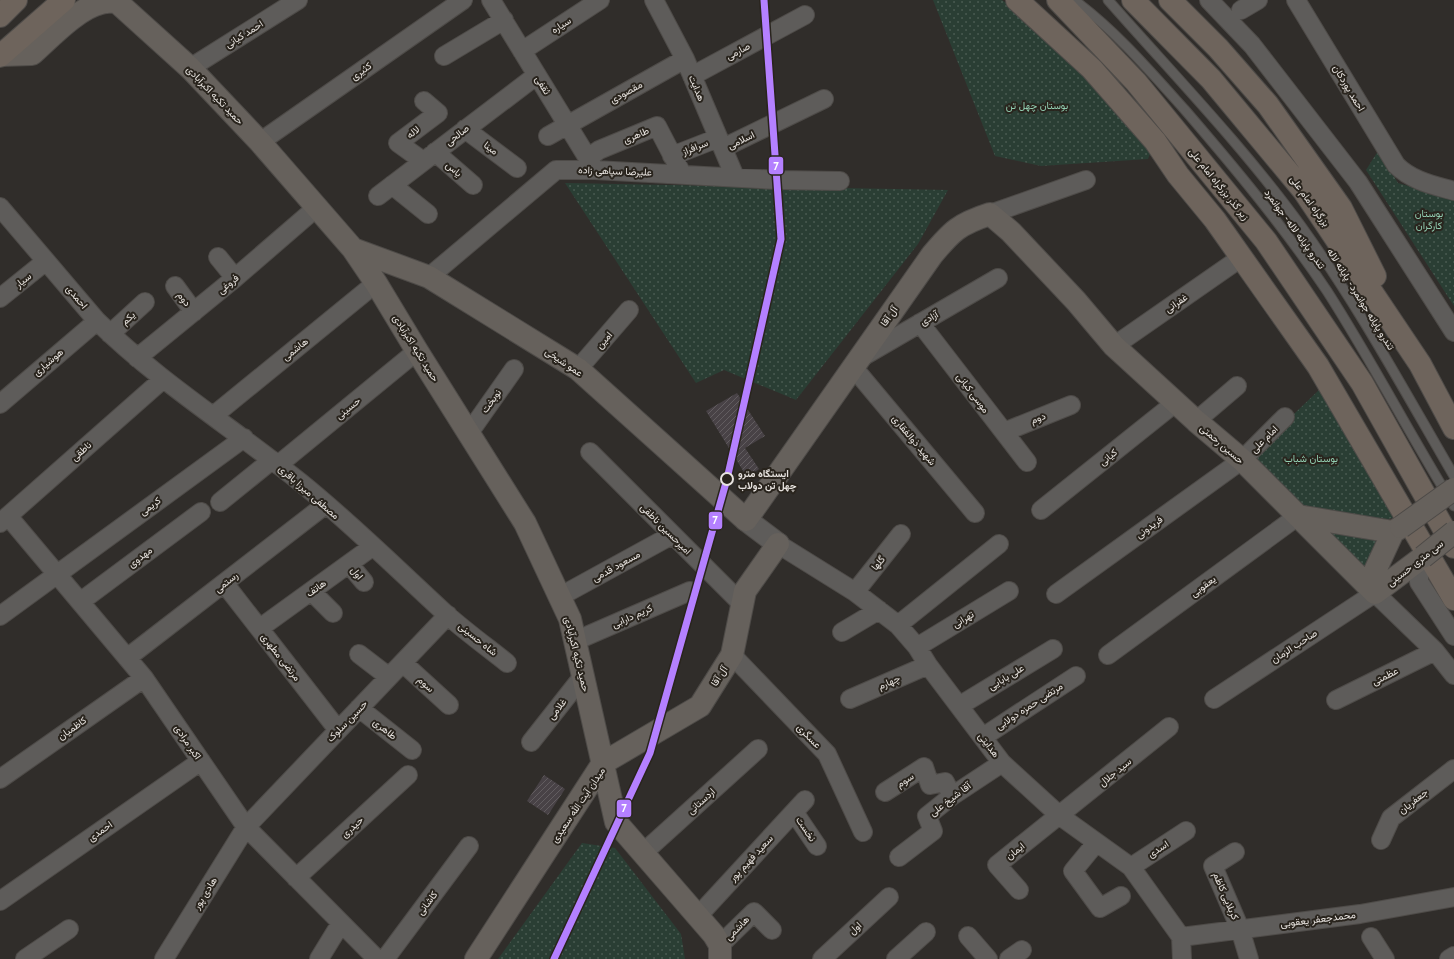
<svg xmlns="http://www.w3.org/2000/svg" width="1454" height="959" font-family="'PT Sans',Vazirmatn,sans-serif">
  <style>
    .green { fill: url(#green-dots) }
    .building { fill: url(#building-hatch) }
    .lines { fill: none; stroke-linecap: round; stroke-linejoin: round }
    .service-casing { stroke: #4e4b48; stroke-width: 11 }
    .minor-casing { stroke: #4e4b48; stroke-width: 20 }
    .tertiary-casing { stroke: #4e4b48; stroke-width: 24 }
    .secondary-casing { stroke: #4e4b48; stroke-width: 24 }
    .trunk-casing { stroke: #4e4b48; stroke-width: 24 }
    .service { stroke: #5e5c5a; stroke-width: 9 }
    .minor { stroke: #5e5c5a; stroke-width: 18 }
    .tertiary { stroke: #5e5c5a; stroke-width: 22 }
    .secondary { stroke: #66615c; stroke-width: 22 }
    .trunk { stroke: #6e645c; stroke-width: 22 }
    .secondary-bridge-casing { stroke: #4e4b48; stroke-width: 24; stroke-linecap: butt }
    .secondary-bridge { stroke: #66615c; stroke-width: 22 }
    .metro-1-casing { stroke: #29241d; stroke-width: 10 }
    .metro-1 { stroke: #b480ff; stroke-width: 7 }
    .stop-dot { fill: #29241d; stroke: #e8e4e0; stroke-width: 2 }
    .labels { text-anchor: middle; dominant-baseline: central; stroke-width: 4; stroke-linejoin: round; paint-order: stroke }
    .street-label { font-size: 10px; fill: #e8e4e0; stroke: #29241d }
    .park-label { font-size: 10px; fill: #93d0b3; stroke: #29241d }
    .stop-label { font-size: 10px; font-weight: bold; fill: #e8e4e0; stroke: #29241d; text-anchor: start }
    .line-badge { stroke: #29241d; stroke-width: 1.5 }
    .badge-label { font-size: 11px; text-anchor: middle; font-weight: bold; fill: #fff }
  </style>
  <defs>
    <pattern id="green-dots" width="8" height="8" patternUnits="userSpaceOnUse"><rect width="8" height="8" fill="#2a3e34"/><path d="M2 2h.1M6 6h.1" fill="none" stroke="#495a51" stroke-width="1.8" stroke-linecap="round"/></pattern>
    <pattern id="building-hatch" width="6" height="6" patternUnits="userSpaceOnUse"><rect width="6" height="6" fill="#484246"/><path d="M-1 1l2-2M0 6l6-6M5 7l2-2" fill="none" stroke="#625d60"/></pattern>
  </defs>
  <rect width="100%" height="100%" fill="#302d2a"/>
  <path class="green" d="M933 0H1002L1050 35 1155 140 1148 159 1041 166 995 156Z
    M1378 151 1398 183 1454 199V306L1366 170Z
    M565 183 948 190 918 244 796 400 724 370 696 383Z
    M1320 389 1396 517 1388 519 1305 510 1247 459Z
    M1320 528 1385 534 1367 572Z
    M582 843 615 848 681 934 685 959H498Z"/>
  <path class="building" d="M737 393 765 436 745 448 759 469 747 477 706 411Z
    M544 775 565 789 548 815 527 801Z"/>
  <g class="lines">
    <defs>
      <path id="service" d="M1074 0C1116 31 1150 71 1185 110 1235 168 1284 227 1327 291 1372 361 1410 435 1454 506
        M1108 0C1173 74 1243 146 1301 226 1358 305 1405 392 1454 476"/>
      <path id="minor" d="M491 0 595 170
        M654 0 685 59 735 177
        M1209 0 1252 45 1358 182 1454 332
        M1296 0 1396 165C1412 181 1433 185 1454 191
        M1241 10 1258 0
        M522 51 600 0
        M444 56 504 20
        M190 68 298 0
        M692 76 805 15
        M465 129 517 168
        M548 136 685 59
        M260 142 463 0
        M723 148 824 99
        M435 152 473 185
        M672 156 718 138
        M588 158 599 150 657 126 682 174
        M423 161 398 143 438 113 424 101
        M392 185 428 214
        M378 196 537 75
        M0 207 97 321C159 382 233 428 300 482 351 523 398 570 446 614 465 631 487 647 507 663
        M990 214 1086 180
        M218 257 235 278
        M429 277 556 170H595L778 180 840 181
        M175 286 194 312
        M0 298 46 261
        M920 323 1027 462
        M110 334 145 302
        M1114 346 1239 259
        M862 357 998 278
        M137 358 235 278 316 208
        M853 367 975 513
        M578 369 629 310
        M0 404 97 321
        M213 416 376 283
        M1196 421 1237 386
        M1004 432 1071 405
        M469 433 514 369
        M590 452 743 605
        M278 465 417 351
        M220 502 272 460
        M1041 510 1175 403
        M8 516 144 678 246 827 377 959
        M0 523 162 380
        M778 544 855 592 898 625 917 647 928 665 1002 763 1060 816 1131 867 1181 937 1182 959
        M1419 560V582L1454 636
        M349 564 364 582
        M224 583 338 730
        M311 591 333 613
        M855 592 901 534
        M1056 594 1242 460 1285 417
        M559 597 672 535
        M80 602 201 512
        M0 616 244 438
        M898 625 999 544
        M260 628 372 547
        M842 632 879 610
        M575 641 690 591
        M917 647 1009 591
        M359 654 389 677
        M732 655 827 754 863 832
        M1108 655 1298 516
        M127 658 325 505
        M403 663 449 705
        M850 699 928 665
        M1214 699 1375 593 1435 651 1454 675
        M1336 700 1435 651
        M959 706 1053 649
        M359 708 412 750
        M983 737 1076 676
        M531 742 583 676
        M0 779 144 678
        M885 792 924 767 930 785 945 782 952 796
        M794 812 817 846
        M1381 840 1391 818 1454 769
        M1096 843 1073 871 1100 908 1121 896
        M1235 852 1213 866 1240 929 1249 959
        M643 853 758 749
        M899 857 933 831 927 816 952 796 1002 763
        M1131 867 1186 831
        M296 878 408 775
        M1019 890 997 865 1169 727
        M0 901 201 761
        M698 916 805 800
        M968 936 988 959
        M1181 937 1360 914 1454 897
        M1371 937 1385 959
        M720 945 754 912 772 930
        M25 959 69 929
        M164 959 246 827 448 615
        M319 959 341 923
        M385 959 469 846
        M822 959 889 897
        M896 959 926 932
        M1009 959 1022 950
        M1449 959 1454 956"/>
      <path id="tertiary" d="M746 520 778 544"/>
      <path id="secondary" d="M1 55 32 54C50 38 78 8 101 3 106 1 112 2 117 2L190 68 260 142 353 249 376 283 417 351 525 523 570 619 616 822 714 935 720 945V959
        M353 249 429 277 578 369 746 520 932 255C952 231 959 224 990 214L1011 232 1076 301 1114 346 1196 421 1242 460 1375 593 1423 557
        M1298 516 1393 532
        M1368 586 1393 532 1401 527
        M476 959 603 763 700 706 732 655 745 591 778 544"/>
      <path id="trunk" d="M1017 0 1092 69 1155 141 1178 175 1215 220 1318 366 1454 599
        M1058 0 1136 82 1266 241 1362 383 1454 547
        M1133 0 1211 79 1304 191 1420 364 1454 428
        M1170 0 1218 48 1268 105 1341 208 1375 276
        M0 16 16 0
        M0 56 64 0"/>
    </defs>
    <use href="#service" class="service-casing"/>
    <use href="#minor" class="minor-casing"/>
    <use href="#tertiary" class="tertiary-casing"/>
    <use href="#secondary" class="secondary-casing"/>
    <use href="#trunk" class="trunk-casing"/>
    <use href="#service" class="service"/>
    <use href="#minor" class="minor"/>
    <use href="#tertiary" class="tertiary"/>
    <use href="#secondary" class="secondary"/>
    <use href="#trunk" class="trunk"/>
    <defs>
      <path id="secondary-bridge" d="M1401 527 1454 489
        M1423 557 1454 532"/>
    </defs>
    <use href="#secondary-bridge" class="secondary-bridge-casing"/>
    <use href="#secondary-bridge" class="secondary-bridge"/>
    <defs>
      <path id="metro-1" d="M554 959 650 753 727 479 781 239 764 0"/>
    </defs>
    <use href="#metro-1" class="metro-1-casing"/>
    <use href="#metro-1" class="metro-1"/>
  </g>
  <circle class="stop-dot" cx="727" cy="479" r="6"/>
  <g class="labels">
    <g class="street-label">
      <text transform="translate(561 25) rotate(-33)">سیاره</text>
      <text transform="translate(244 34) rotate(-32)">احمد کیانی</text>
      <text transform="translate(738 51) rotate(-28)">صارمی</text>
      <text transform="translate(361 71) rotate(-35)">کثیری</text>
      <text transform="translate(543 85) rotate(58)">ثقفی</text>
      <text transform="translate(697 88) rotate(67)">هدایت</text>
      <text transform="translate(1349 88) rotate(59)">احمد پوردکان</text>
      <text transform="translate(626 92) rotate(-29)">مقصودی</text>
      <text transform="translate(215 95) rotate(46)">حمید تکیه اکبرآبادی</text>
      <text transform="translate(413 132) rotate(-38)">لاله</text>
      <text transform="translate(457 135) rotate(-38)">صالحی</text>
      <text transform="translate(636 135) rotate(-23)">طاهری</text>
      <text transform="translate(741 140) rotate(-26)">اسلامی</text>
      <text transform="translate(695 147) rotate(-22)">سرافراز</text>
      <text transform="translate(491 148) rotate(37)">مینا</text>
      <text transform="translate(454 169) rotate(40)">یاس</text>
      <text transform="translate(615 171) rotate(2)">علیرضا سپاهی زاده</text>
      <text transform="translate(1219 184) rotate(51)">زیر گذر بزرگراه امام علی</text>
      <text transform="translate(1310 201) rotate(54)">بزرگراه امام علی</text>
      <text transform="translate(1295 229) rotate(54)">تندرو پایانه لاله - جوانمرد</text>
      <text transform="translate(23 280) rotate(-39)">سیار</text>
      <text transform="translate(228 284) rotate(-40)">فروغی</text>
      <text transform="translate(77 297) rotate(50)">احمدی</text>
      <text transform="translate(184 299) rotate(53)">دوم</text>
      <text transform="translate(1361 299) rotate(58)">تندرو پایانه جوانمرد - پایانه لاله</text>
      <text transform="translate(1176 303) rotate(-35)">غفرانی</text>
      <text transform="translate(889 316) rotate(-55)">آل آقا</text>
      <text transform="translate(128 318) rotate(-42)">یکم</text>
      <text transform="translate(929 318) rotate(-30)">آزادی</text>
      <text transform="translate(604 340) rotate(-49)">امین</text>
      <text transform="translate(416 348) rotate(58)">حمید تکیه اکبرآبادی</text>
      <text transform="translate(295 349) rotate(-39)">هاشمی</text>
      <text transform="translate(48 362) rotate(-41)">هوشیاری</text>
      <text transform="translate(564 362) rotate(34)">عمو شیخی</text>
      <text transform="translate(973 393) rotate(53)">موسی کیانی</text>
      <text transform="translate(491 401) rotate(-54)">نوبخت</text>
      <text transform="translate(348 408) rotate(-39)">حسینی</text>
      <text transform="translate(1038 418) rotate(-22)">دوم</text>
      <text transform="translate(1264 439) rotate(-45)">امام علی</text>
      <text transform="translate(914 440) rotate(50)">شهید ذوالفقاری</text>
      <text transform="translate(1222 444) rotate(41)">حسین رحمتی</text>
      <text transform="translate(81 451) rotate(-42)">ناطقی</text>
      <text transform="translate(1108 457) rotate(-39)">کیانی</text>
      <text transform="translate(309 492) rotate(41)">مصطفی میرزا باقری</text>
      <text transform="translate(150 506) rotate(-36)">کریمی</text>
      <text transform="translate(1149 527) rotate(-36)">فریدونی</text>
      <text transform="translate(666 529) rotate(45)">امیرحسین ناطقی</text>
      <text transform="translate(140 557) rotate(-37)">مهدوی</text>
      <text transform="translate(878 563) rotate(-51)">گلها</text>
      <text transform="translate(1415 563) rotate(-38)">سی متری حسینی</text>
      <text transform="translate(616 566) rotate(-29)">مسعود قدمی</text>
      <text transform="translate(357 573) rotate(51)">اول</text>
      <text transform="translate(226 582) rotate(-38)">رستمی</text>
      <text transform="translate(1203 586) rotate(-36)">یعقوبی</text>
      <text transform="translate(316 588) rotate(-36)">هاتف</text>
      <text transform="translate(632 616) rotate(-24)">کریم دارابی</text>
      <text transform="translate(963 619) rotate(-31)">تهرانی</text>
      <text transform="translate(478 639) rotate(39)">شاه حسینی</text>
      <text transform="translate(1294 646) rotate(-33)">صاحب الزمان</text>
      <text transform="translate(577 654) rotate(76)">حمید تکیه اکبرآبادی</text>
      <text transform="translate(281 657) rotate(52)">مرتضی مطهری</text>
      <text transform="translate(719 676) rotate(-57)">آل آقا</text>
      <text transform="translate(1385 676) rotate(-26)">عظمتی</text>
      <text transform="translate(1006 677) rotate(-31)">علی بابایی</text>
      <text transform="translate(889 682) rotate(-24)">چهارم</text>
      <text transform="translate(426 684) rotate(42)">سوم</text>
      <text transform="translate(1029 706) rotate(-33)">مرتضی حمزه دولابی</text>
      <text transform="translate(557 709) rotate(-52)">غلامی</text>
      <text transform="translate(347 721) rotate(-46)">حسین سلوک</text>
      <text transform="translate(72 728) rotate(-35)">کاظمیان</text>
      <text transform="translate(385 729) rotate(39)">طاهری</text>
      <text transform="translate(809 736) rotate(46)">عسگری</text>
      <text transform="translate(188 742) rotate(56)">اکبر مرادی</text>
      <text transform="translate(989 745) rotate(53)">هدایتی</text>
      <text transform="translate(1115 772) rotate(-39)">سید جلال</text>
      <text transform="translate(905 780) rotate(-33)">سوم</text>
      <text transform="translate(950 799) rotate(-37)">آقا شیخ علی</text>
      <text transform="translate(701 801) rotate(-42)">اردستانی</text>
      <text transform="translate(1413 801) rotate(-38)">جعفریان</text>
      <text transform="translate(578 805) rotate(-56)">میدان آیت الله سعیدی</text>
      <text transform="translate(352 827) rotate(-42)">حیدری</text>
      <text transform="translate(806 829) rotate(56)">نخست</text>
      <text transform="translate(100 831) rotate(-35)">احمدی</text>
      <text transform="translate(1158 849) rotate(-33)">اسدی</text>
      <text transform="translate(1015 851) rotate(-38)">ایمان</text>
      <text transform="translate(751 858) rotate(-47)">سعید فهیم پور</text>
      <text transform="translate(205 893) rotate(-58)">هادی پور</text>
      <text transform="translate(1226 896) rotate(67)">کربلایی کاظم</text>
      <text transform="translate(427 903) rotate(-53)">کاشانی</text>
      <text transform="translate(1318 919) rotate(-7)">محمدجعفر یعقوبی</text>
      <text transform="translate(737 928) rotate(-45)">هاشمی</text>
      <text transform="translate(855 928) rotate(-43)">اول</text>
    </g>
    <g class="park-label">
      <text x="1037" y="105">بوستان چهل تن</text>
      <text x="1429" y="213">بوستان<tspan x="1429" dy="12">کارگران</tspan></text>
      <text x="1311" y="458">بوستان شباب</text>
    </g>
    <g class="stop-label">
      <text x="738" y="473">ایستگاه مترو<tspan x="738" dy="12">چهل تن دولاب</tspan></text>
    </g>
  </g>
  <g class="line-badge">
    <rect x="768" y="156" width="16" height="19" rx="4" fill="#b480ff"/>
    <rect x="708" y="511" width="15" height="19" rx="4" fill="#b480ff"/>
    <rect x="616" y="799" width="16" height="19" rx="4" fill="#b480ff"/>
  </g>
  <g class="badge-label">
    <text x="776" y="170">7</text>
    <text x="715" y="524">7</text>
    <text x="624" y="812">7</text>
  </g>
</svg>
